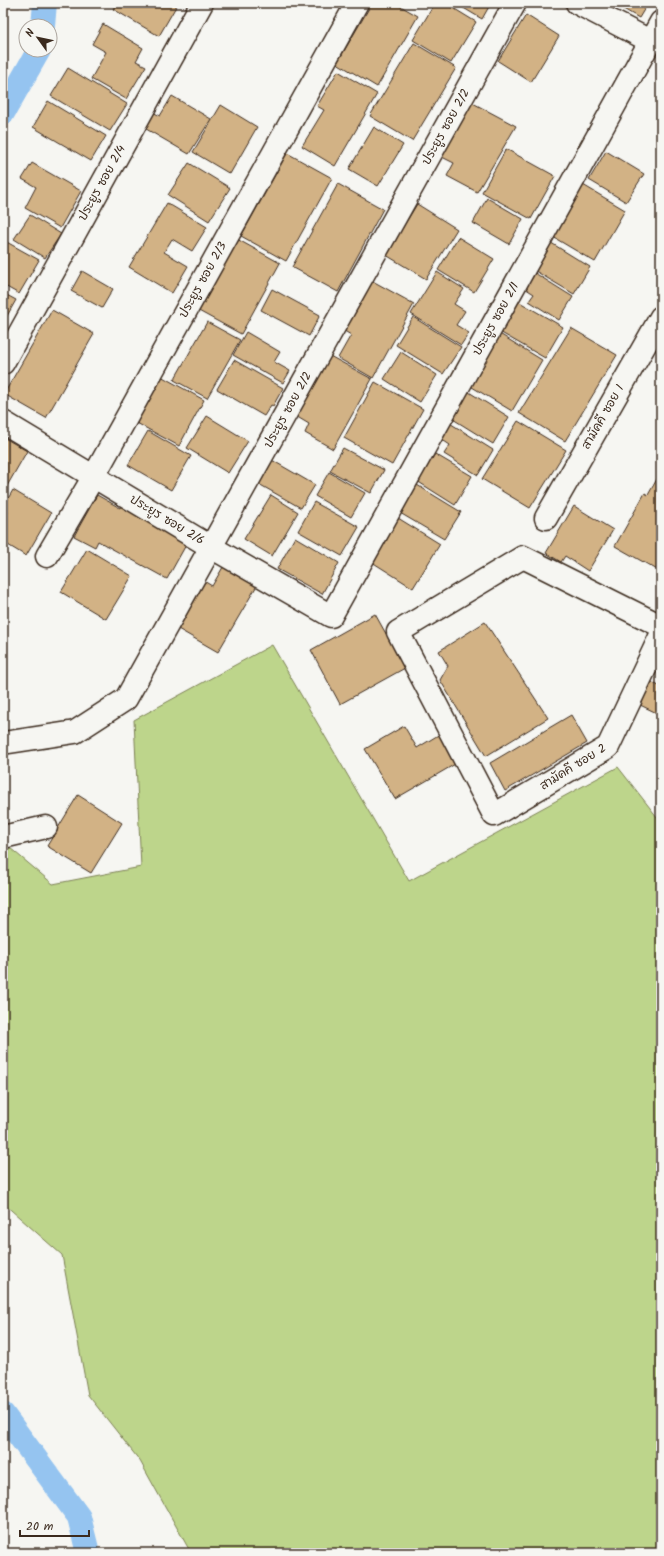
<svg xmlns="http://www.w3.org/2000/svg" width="664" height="1556" font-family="Kalam,'Playpen Sans Thai',sans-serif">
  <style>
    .green { fill: #bdd58b; stroke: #7c8054 }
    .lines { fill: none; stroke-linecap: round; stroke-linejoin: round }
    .canal { stroke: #95c4f0; stroke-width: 24 }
    .building { fill: #d2b285; stroke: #3b2a1e }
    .minor-casing { stroke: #3b2a1e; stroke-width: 25 }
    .minor { stroke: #f6f6f2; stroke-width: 22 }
    .labels { text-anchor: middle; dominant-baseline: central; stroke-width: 3; stroke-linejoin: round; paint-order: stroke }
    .street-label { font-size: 12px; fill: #3b2a1e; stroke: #f6f6f2 }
  </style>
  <rect width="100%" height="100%" fill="#f6f6f2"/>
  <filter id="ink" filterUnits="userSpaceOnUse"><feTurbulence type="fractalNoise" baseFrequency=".025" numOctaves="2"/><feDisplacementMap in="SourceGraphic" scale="8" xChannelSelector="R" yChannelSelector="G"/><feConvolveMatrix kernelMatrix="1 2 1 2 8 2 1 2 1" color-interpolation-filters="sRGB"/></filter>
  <g filter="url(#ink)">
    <path class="green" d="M272 645 409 881 618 767 661 822V1553H191L140 1461 88 1395 62 1255 3 1203V842L53 884 141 867 134 720Z"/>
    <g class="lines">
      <path class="canal" d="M43 26 45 3
        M3 113 39 50
        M3 1414 79 1517 88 1553"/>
    </g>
    <path class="building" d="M117 3H178L159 36 113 9Z
      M372 3H395L418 16 377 87 337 63Z
      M435 3H445L476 22 451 63 413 40Z
      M455 3H491L482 19Z
      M613 3H648L639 18Z
      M526 15 559 36 531 82 498 61Z
      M103 24 143 48 136 61 146 66 126 99 91 79 106 52 92 44Z
      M414 43 456 68 412 141 370 116Z
      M68 68 127 104 110 131 51 96Z
      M338 71 377 94 335 166 302 146 324 110 317 106Z
      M172 96 211 119 189 154 141 126 151 111 160 116Z
      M48 101 106 136 91 161 33 127Z
      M469 101 516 126 477 192 447 176 454 163 440 156Z
      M221 105 257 127 230 174 193 152Z
      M374 127 403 145 378 186 349 169Z
      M506 149 555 176 531 219 482 192Z
      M606 151 644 174 626 202 589 180Z
      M287 153 332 178 286 261 241 236Z
      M32 163 81 191 60 228 25 208 36 187 22 179Z
      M189 163 230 188 209 221 168 195Z
      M578 182 625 210 595 262 548 234Z
      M338 184 383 209 338 292 292 267Z
      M487 198 523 219 509 244 473 223Z
      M167 203 207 227 192 251 172 239 164 252 188 266 172 293 129 267Z
      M417 204 457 229 426 279 386 255Z
      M30 215 61 234 45 258 14 239Z
      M458 237 494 259 474 292 438 270Z
      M235 238 280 263 241 334 195 309Z
      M3 240 39 260 19 294 3 285Z
      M548 241 590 267 574 294 532 269Z
      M530 270 573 297 559 320 529 301 534 294 520 285Z
      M82 271 113 289 102 308 71 291Z
      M437 272 464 289 454 304 465 311 456 325 469 333 461 345 411 314Z
      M369 279 414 304 373 378 338 358 351 335 341 329Z
      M272 289 320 315 309 336 261 310Z
      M3 293 16 300 3 323Z
      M516 300 563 327 545 358 498 331Z
      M52 310 94 334 46 418 4 394Z
      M413 317 461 347 443 374 396 345Z
      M207 322 240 340 207 398 174 380Z
      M571 328 617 355 565 441 519 413Z
      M246 332 280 352 274 362 290 371 283 383 233 355Z
      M498 333 542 360 512 411 467 384Z
      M401 352 437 375 420 402 384 379Z
      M328 355 372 379 333 449 305 433 309 424 294 415Z
      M234 360 283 388 273 406 271 405 264 416 217 389Z
      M159 375 204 400 179 446 133 421Z
      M375 382 423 409 392 465 344 438Z
      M464 389 509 417 493 444 448 416Z
      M207 416 248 441 228 473 187 448Z
      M518 421 566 450 530 508 482 479Z
      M448 422 493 450 478 475 444 454 450 445 438 437Z
      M148 431 191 456 171 490 128 465Z
      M3 437 27 451 3 493Z
      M343 448 384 470 371 493 330 471Z
      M435 454 472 476 455 505 417 481Z
      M270 459 315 485 301 508 257 483Z
      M329 472 365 493 351 517 315 496Z
      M661 472V572L615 546 645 493 648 495Z
      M417 485 461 512 444 539 400 513Z
      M13 490 51 513 26 556 3 542V520L8 512 3 509V507Z
      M97 495 120 508 121 506 187 543 167 579 98 541 95 547 74 536Z
      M271 495 298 512 272 556 244 539Z
      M314 502 359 527 342 556 298 531Z
      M574 506 613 530 588 571 565 556 561 562 546 553Z
      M398 518 440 544 413 588 372 562Z
      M295 537 339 563 322 594 277 569Z
      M87 549 132 576 106 619 61 592Z
      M226 562 259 582 218 652 178 629 193 603 187 599 199 578 212 586Z
      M375 614 405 668 340 704 311 650Z
      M485 622 548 718 486 756 440 680 448 666 439 651Z
      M649 681 661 687V715L638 704Z
      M571 715 587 743 505 791 490 763Z
      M404 726 417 748 440 734 457 763 395 799 365 749Z
      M78 795 122 823 91 873 47 846Z"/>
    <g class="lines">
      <defs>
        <path id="minor" d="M577 3 650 41
          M3 363 202 3
          M3 422 211 547 331 616 661 22
          M546 518 661 317
          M47 556 94 476 357 3
          M661 626 523 557 398 632 494 815 608 747 661 635
          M3 743 75 732 126 699 515 3
          M3 837 46 827"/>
      </defs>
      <use href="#minor" class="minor-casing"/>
      <use href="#minor" class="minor"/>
    </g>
  </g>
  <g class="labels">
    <g class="street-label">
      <text transform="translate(446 127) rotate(-61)">ประยูร ซอย 2/2</text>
      <text transform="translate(102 183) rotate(-61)">ประยูร ซอย 2/4</text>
      <text transform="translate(203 280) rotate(-61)">ประยูร ซอย 2/3</text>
      <text transform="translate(496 319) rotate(-61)">ประยูร ซอย 2/1</text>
      <text transform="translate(288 410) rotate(-61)">ประยูร ซอย 2/2</text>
      <text transform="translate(603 417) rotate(-60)">สามัคคี ซอย 1</text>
      <text transform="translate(167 520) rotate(31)">ประยูร ซอย 2/6</text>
      <text transform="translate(573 767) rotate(-32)">สามัคคี ซอย 2</text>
    </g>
  </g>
  <rect width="664" height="1556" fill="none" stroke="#f6f6f2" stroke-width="16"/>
  <rect x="8" y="8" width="648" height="1540" fill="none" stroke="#3b2a1e" stroke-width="1.5" filter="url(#ink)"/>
  <g transform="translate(38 38) rotate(303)"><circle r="19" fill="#f6f6f2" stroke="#aba49d"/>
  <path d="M0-3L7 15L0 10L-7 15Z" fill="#3b2a1e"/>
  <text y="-6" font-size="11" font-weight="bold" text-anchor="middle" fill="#3b2a1e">N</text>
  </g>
  <path d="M20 1530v6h69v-6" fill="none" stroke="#3b2a1e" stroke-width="2"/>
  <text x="26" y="1530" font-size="12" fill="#3b2a1e" stroke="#f6f6f2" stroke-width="3" paint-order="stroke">20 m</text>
</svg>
